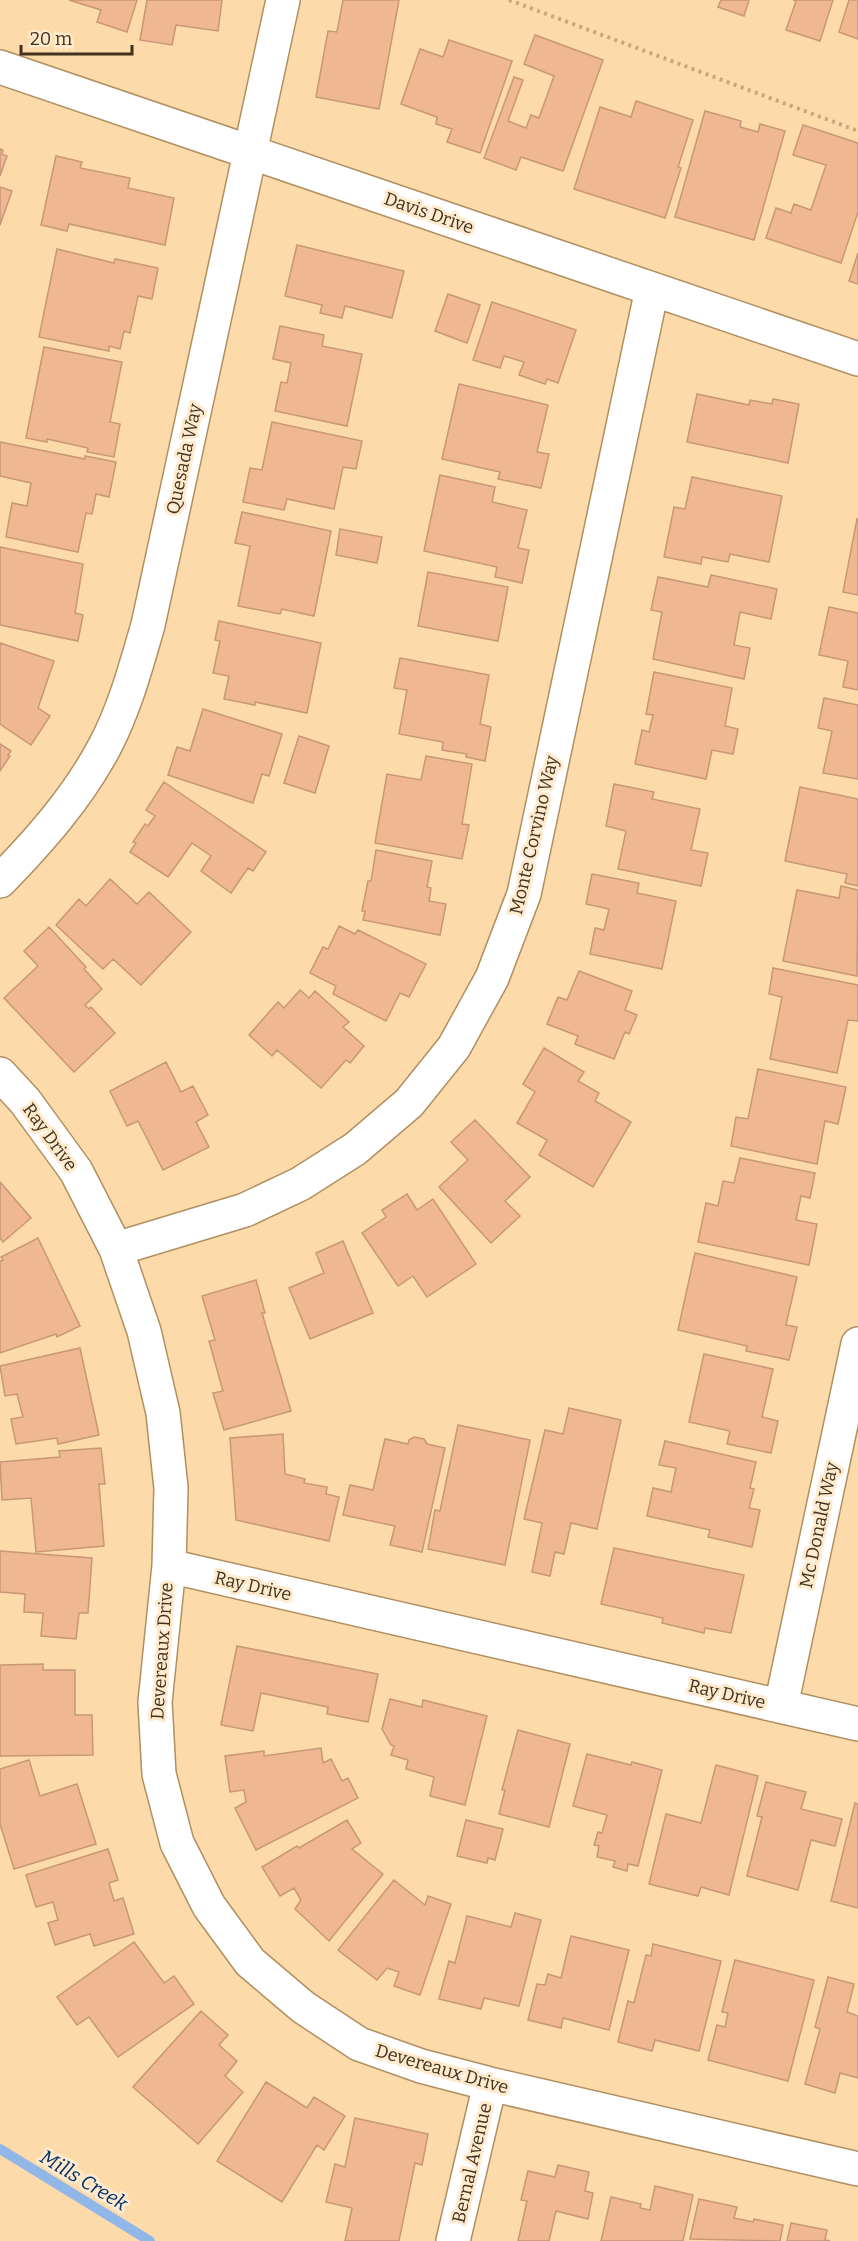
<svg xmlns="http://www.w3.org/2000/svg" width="858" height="2241" font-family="Bitter,serif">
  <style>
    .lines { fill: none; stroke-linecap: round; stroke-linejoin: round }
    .stream { stroke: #91b6e8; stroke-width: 10 }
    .building { fill: #f0b891; stroke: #c79776; stroke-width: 1.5 }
    .street-casing { stroke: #b08f61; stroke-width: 36 }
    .path { stroke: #c4a87f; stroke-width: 4; stroke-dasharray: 3 4.5; stroke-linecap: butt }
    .street { stroke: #fff; stroke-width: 33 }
    .labels { text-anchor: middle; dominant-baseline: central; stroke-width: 6; stroke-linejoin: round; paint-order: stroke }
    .street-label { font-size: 18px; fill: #40321e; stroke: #ffeacd }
    .water-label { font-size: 20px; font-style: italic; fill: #00306a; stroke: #ffeacd }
  </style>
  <rect width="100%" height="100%" fill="#fddaa9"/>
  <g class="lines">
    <path class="stream" d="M0 2149 150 2241"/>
  </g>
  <path class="building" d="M69 0H137L127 32 97 22 101 10Z
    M147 0H222L218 31 176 25 172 45 140 40Z
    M343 0H399L379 109 316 97 328 31 337 32Z
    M721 0H749L744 16 718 7Z
    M793 0H833L820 41 786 30 796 1Z
    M849 0H858V39L839 32Z
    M535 35 603 60 563 171 521 157 516 170 484 158 514 77 523 80 508 121 526 128 531 115 539 118 554 76 524 64Z
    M449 40 512 61 480 153 447 142 452 129 436 124 437 117 401 104 420 49 443 57Z
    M636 101 693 120 678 167 681 168 665 218 574 189 600 107 631 117Z
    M705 111 741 121 740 127 758 132 760 124 785 131 754 240 675 217Z
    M803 125 858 143V212L841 263 766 238 776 208 791 213 794 204 811 210 826 165 793 155Z
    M0 149 3 150 2 154 7 156 0 176Z
    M56 156 82 162 80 168 130 178 128 188 174 198 165 245 69 224 67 231 41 225Z
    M0 187 12 191 0 225Z
    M297 245 404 271 392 318 345 306 342 318 320 313 322 305 285 296Z
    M57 249 114 263 115 259 158 268 152 299 138 296 130 333 124 331 120 349 109 346V351L39 337Z
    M858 253V284L849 281Z
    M448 294 480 305 467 343 435 331Z
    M492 302 576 330 558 383 547 379 545 384 519 375 524 362 504 356 500 368 473 360Z
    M280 326 324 335 322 346 362 354 347 426 275 411 281 382 287 383 291 363 273 359Z
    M44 347 122 362 110 422 120 424 114 457 87 452 88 448 47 439V442L26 438Z
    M459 384 548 405 537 452 549 454 541 488 498 479 500 472 442 459Z
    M697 394 749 405 750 400 772 404 773 399 799 404 788 463 687 442Z
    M272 422 362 441 356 469 343 467 334 509 287 499 284 510 243 502 250 468 262 470Z
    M0 442 85 459V456L116 462 109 497 96 494 92 514 86 513 78 552 6 537 12 503 27 506 31 483 0 476Z
    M440 475 495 487 492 502 527 510 518 548 529 550 522 583 495 577 497 567 424 551Z
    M692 477 782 496 769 562 730 554 728 562 702 557 701 564 664 557 674 507 685 509Z
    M242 512 331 531 314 616 282 609 280 614 238 606 250 546 235 543Z
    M857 519H858V595L843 592Z
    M340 529 382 537 377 563 336 555Z
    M0 547 83 564 75 613 83 615 78 641 0 625Z
    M428 572 508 587 498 641 418 626Z
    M711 575 777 589 771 619 740 612 734 645 750 648 744 679 653 659 662 612 651 610 658 577 708 587Z
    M829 607 858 613V690L843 687 848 661 819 655Z
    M219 621 321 643 307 713 255 702V705L224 699 229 676 213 673 220 641 215 640Z
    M0 643 54 661 38 708 50 716 31 745 0 724Z
    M400 658 489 675 480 724 491 727 485 761 466 757 467 754 442 750 443 742 399 734 407 690 394 688Z
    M654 672 732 688 725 726 738 729 733 754 712 750 706 779 635 764 642 730 649 732 653 715 646 714Z
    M824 698 858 705V779L823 773 832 731 818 728Z
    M203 709 282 734 269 776 262 774 253 803 168 775 177 747 190 751Z
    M299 736 329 746 315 793 284 783Z
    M0 744 11 751 8 755 10 756 0 771Z
    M426 756 472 764 462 824 469 825 462 859 375 843 387 774 421 780Z
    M164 782 266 852 253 871 248 868 231 893 201 871 211 856 192 843 168 877 130 852 136 843 133 842 145 824 148 826 155 816 146 810Z
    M614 784 654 792 652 799 700 809 691 850 708 853 701 886 618 869 626 831 606 826Z
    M800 787 858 799V886L845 883 847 874 785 861Z
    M376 850 432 861 427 887 431 888 429 901 446 904 440 935 363 920 365 911H362L368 881H371Z
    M592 874 639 883 637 893 676 901 662 969 590 954 595 928 604 930 609 909 586 904Z
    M110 879 137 904 149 892 191 932 141 985 113 959 103 969 56 925 79 899 86 906Z
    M841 886 858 890 857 976 783 961 797 890 839 898Z
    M339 926 355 934 358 930 426 964 409 997 400 993 386 1021 333 994 336 986 310 973 323 947 328 949Z
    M49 927 86 967 84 969 102 989 85 1005 89 1009 91 1007 115 1033 74 1072 4 998 38 966 24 951Z
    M773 968 858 985V1021L848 1020 837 1073 770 1059 782 997 769 994Z
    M579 971 632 991 625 1010 637 1015 629 1034 625 1032 614 1059 575 1044 578 1036 547 1024 558 997 567 1000Z
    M300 990 309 998 315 991 349 1022 343 1027 364 1046 350 1063 346 1060 321 1088 277 1050 272 1056 249 1035 278 1002 284 1008Z
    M544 1048 584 1072 578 1081 599 1093 595 1101 631 1122 593 1187 539 1155 547 1140 517 1123 535 1092 523 1084Z
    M166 1062 181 1092 193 1086 208 1115 196 1122 209 1147 163 1170 138 1121 127 1126 110 1091Z
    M758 1069 846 1087 838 1124 825 1121 817 1164 731 1146 736 1117 748 1119Z
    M475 1120 530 1177 505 1201 520 1216 491 1243 439 1187 468 1160 451 1142Z
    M740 1158 815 1173 810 1198 801 1196 796 1220 817 1224 809 1265 698 1242 706 1203 718 1206 723 1181 734 1183Z
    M0 1182 31 1218 3 1242 0 1238Z
    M407 1194 417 1210 433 1199 476 1264 427 1297 413 1276 398 1286 362 1233 386 1217 382 1210Z
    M38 1238 80 1326 57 1337 56 1334 0 1353V1261L3 1260 1 1257Z
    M343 1241 373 1313 310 1339 289 1288 324 1273 316 1253Z
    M695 1253 797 1277 786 1325 797 1327 789 1360 746 1351 747 1346 678 1330Z
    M256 1280 265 1313H262L291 1411 224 1430 213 1393 223 1391 209 1341 215 1340 202 1296Z
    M80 1348 99 1435 58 1444 57 1438 16 1444 11 1419 23 1417 17 1394 5 1396 0 1366Z
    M704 1354 773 1369 762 1417 778 1421 771 1453 727 1444 730 1431 689 1422Z
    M569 1408 621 1420 597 1529 571 1523 564 1554 555 1552 550 1576 532 1572 542 1523 524 1519 545 1430 563 1434Z
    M458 1425 530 1440 505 1565 428 1549 435 1510 440 1511Z
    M283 1434 285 1474 305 1479 304 1483 327 1487 326 1494 339 1497 329 1541 236 1520 230 1438Z
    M414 1437 424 1439 427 1444 445 1448 422 1552 390 1545 395 1526 343 1515 350 1485 373 1490 385 1439 408 1444 409 1440Z
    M665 1441 756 1462 750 1488 754 1489 749 1508 760 1510 752 1547 708 1537 710 1530 647 1516 653 1488 671 1492 676 1468 659 1465Z
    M101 1448 105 1484H99L104 1546 36 1552 31 1498 2 1500 0 1462 60 1457 59 1451Z
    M614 1548 744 1575 731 1633 705 1628 704 1633 662 1623 663 1618 601 1604Z
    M0 1551 92 1558 88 1613H79L76 1639 41 1636 43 1613 24 1612 25 1594 0 1592Z
    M237 1646 378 1674 368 1722 327 1714 328 1707 261 1693 253 1731 221 1725Z
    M43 1664V1670H75V1715H92L93 1755 0 1756V1665Z
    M390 1699 422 1707 423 1700 487 1716 465 1805 430 1796 434 1777 406 1769 408 1760 391 1755 394 1746 391 1745 382 1729Z
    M518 1730 570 1744 549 1827 499 1814 505 1790H502Z
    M321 1748 323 1763 331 1759 342 1781 348 1778 358 1798 256 1850 235 1808 246 1802 244 1790 230 1792 225 1756 264 1751V1756Z
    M587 1754 631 1765 632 1762 662 1770 638 1866 628 1864 627 1871 613 1867 615 1861 597 1857 599 1846 594 1845 598 1832 602 1833 607 1815 573 1806Z
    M29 1760 40 1796 77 1784 96 1844 14 1869 0 1824V1769Z
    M716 1765 758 1776 729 1895 701 1887 698 1896 649 1884 666 1814 701 1823Z
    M766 1782 806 1792 801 1809 842 1819 835 1846 811 1840 798 1890 747 1876 762 1817 757 1816Z
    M855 1803 858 1804V1908L831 1901Z
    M347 1820 361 1843 352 1849 383 1874 329 1941 295 1909 301 1900 294 1888 280 1896 262 1867 297 1846 299 1848Z
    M466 1820 503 1829 495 1860 488 1858 487 1863 457 1856Z
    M108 1849 118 1880 109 1883 114 1901 123 1898 134 1934 94 1946 90 1934 55 1945 48 1923 58 1920 53 1902 36 1907 26 1875Z
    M394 1880 425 1905 428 1896 451 1904 420 1995 394 1986 399 1972 387 1968 377 1980 338 1950Z
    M515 1913 541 1920 519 2006 484 1998 481 2009 439 1999 449 1961 455 1963 467 1916 511 1927Z
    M571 1936 629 1950 609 2030 563 2018 561 2028 528 2020 537 1984 545 1985 548 1974 561 1978Z
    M134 1942 164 1983 174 1976 194 2004 118 2057 89 2017 77 2025 57 1997Z
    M653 1944 721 1961 699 2051 655 2040 652 2051 618 2042 628 2001 634 2003 646 1955 651 1956Z
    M735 1960 814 1980 788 2081 708 2060 717 2025 725 2027 728 2013 722 2012Z
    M828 1977 854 1984 847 2012 858 2016V2078L840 2073 835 2093 805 2084 820 2029 815 2027Z
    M201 2011 228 2035 219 2045 237 2061 225 2076 243 2092 198 2144 133 2087Z
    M266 2082 307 2108 314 2097 345 2116 324 2150 317 2145 282 2202 217 2161Z
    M355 2118 428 2134 422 2165 415 2163 399 2241H345L352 2208 326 2202 335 2164 345 2167Z
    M558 2165 589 2172 585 2191 593 2193 588 2219 556 2211 549 2241H518L527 2201 521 2200 528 2171 555 2177Z
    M655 2186 693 2195 683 2241H601L611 2197 641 2204 640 2208 650 2210Z
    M699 2199 737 2207 734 2218 753 2222 754 2219 783 2225 780 2241 690 2239Z
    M791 2223 827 2230 825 2240 830 2241H787Z"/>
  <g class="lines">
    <defs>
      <path id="street" d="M0 67 858 359
        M0 881C40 840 78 797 105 746 125 708 136 666 148 625L283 0
        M0 1074 25 1101 76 1171 116 1249 144 1331 163 1413 171 1488 169 1566 155 1702 159 1774 177 1843 209 1906 250 1962 303 2007 359 2044 421 2066 490 2084 858 2169
        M116 1249 245 1210 300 1184 355 1149 409 1103 454 1047 492 978 524 894 652 289
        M169 1566 858 1724
        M781 1706 858 1344
        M453 2241 490 2084"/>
    </defs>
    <use href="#street" class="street-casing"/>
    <path class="path" d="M509 0 858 131"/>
    <use href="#street" class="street"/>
  </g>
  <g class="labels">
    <g class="street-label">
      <text transform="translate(429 213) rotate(19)">Davis Drive</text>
      <text transform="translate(184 459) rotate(-78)">Quesada Way</text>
      <text transform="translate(534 835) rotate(-77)">Monte Corvino Way</text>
      <text transform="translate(50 1137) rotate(54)">Ray Drive</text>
      <text transform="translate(819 1525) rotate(-78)">Mc Donald Way</text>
      <text transform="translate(253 1586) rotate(13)">Ray Drive</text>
      <text transform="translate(162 1651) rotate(-86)">Devereaux Drive</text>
      <text transform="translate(727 1694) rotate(13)">Ray Drive</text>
      <text transform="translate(442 2069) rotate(16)">Devereaux Drive</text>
      <text transform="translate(472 2163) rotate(-77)">Bernal Avenue</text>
    </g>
    <g class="water-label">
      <text transform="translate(84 2180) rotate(31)">Mills Creek</text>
    </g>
  </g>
  <path d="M21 45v9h111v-9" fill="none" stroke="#40321e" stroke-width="3"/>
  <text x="30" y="45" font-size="18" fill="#40321e" stroke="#ffeacd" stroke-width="4.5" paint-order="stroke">20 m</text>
</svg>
